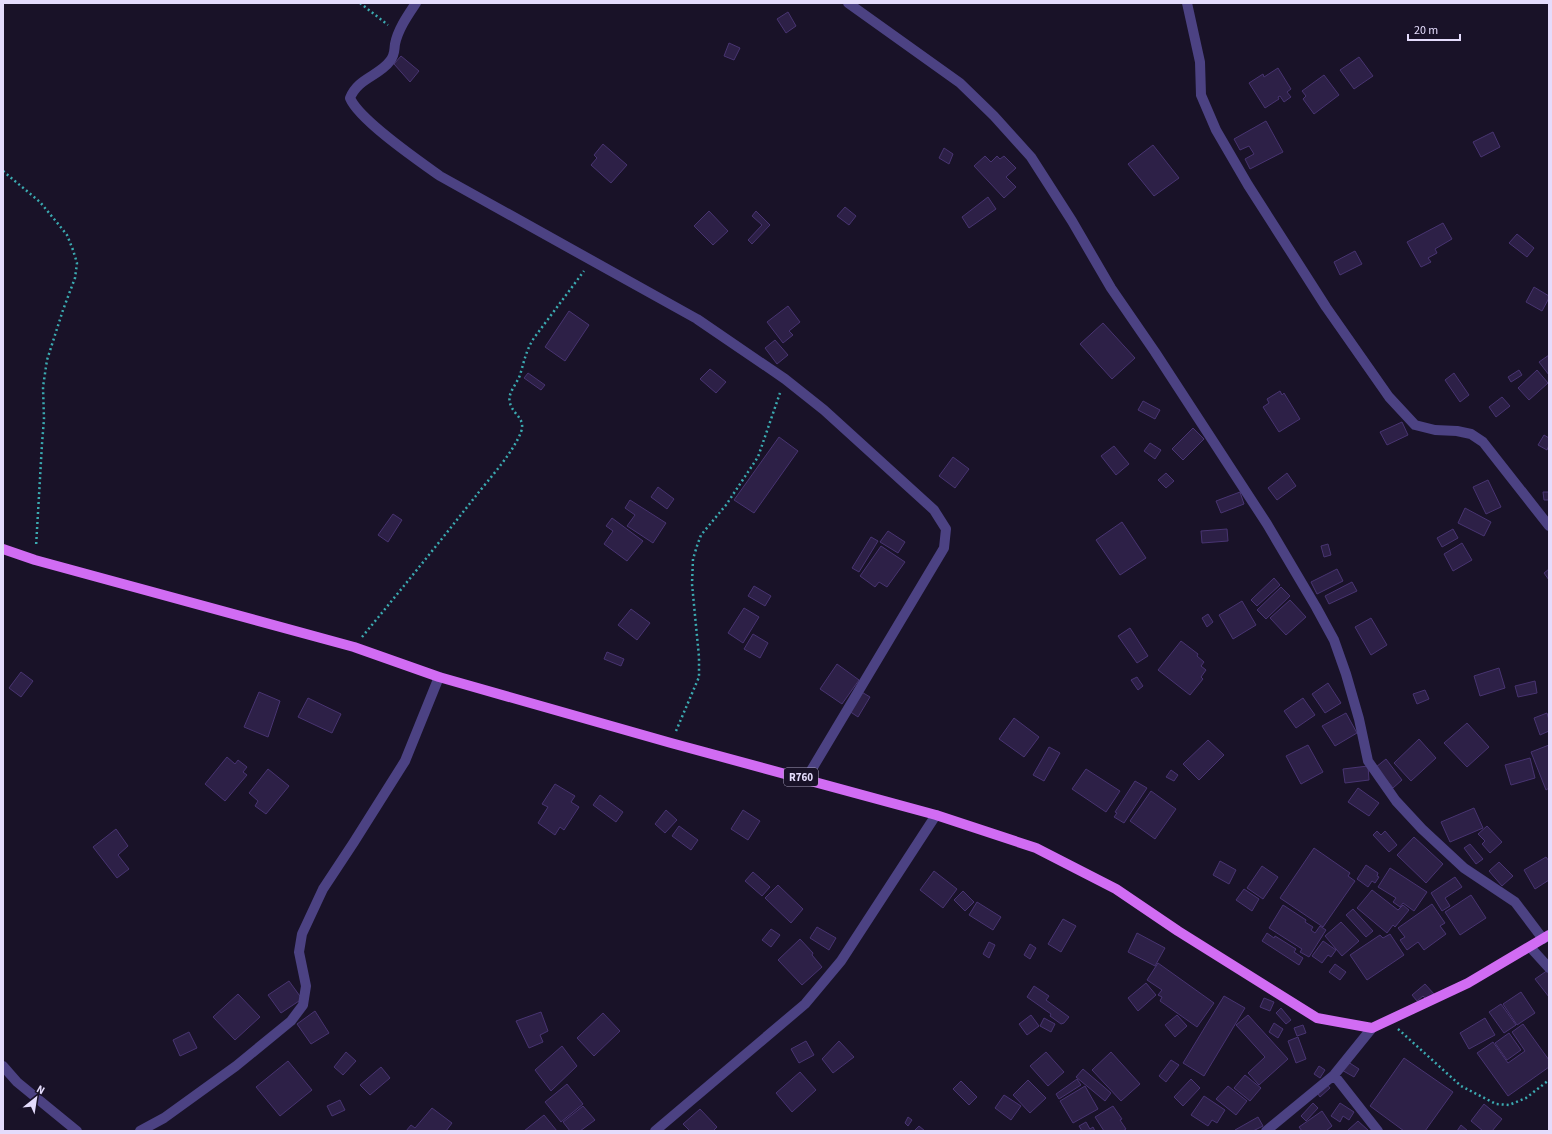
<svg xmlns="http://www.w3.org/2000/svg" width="1552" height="1134" font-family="'Source Sans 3',sans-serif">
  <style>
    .building { fill: #2d2047; stroke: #483471 }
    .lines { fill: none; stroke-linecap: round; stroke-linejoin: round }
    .path { stroke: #3baab1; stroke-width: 2.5; stroke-dasharray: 2 3; stroke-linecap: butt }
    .street { stroke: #4c4283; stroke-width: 10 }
    .primary { stroke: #d16cf3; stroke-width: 10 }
    .labels { text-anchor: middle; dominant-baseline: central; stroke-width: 3; stroke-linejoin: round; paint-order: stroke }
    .shield { fill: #191228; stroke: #a79fbc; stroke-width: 1 }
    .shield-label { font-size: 11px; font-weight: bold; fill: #e4dcfc }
  </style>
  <rect width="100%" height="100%" fill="#191228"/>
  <path class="building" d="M788 12 796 26 786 33 777 19Z
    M729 43 740 48 734 60 724 56Z
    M401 56 419 71 410 82 394 64Z
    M1359 57 1373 76 1354 89 1340 70Z
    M1278 68 1291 89 1287 92 1291 97 1284 102 1280 96 1278 97 1279 99 1265 108 1249 83 1263 74 1264 77Z
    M1324 75 1339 95 1314 114 1303 99 1306 96 1302 91Z
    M1266 121 1283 152 1250 169 1245 159 1254 154 1249 146 1240 150 1234 139Z
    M1493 132 1500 147 1481 157 1473 142Z
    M603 144 627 165 611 183 591 165 597 158 594 155Z
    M1153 145 1179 178 1154 196 1128 164Z
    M944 148 953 154 949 164 939 158Z
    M985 156 991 162 997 156 1000 159 1004 156 1016 168 1006 177 1016 187 1004 198 974 166Z
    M988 197 996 209 969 228 962 217Z
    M845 207 856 216 849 225 837 216Z
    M709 211 728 231 713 245 694 226Z
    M756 211 770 225 752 244 748 240 762 225 752 216Z
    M1443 223 1452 239 1435 249 1437 253 1428 258 1431 262 1421 267 1407 242Z
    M1517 234 1534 248 1527 257 1509 243Z
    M1355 251 1362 264 1340 275 1334 262Z
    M1534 287 1549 296V298L1542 311 1526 302Z
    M788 306 800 322 789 331 793 335 783 343 767 322Z
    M569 311 589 325 565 361 545 347Z
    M1103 323 1135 358 1112 379 1080 344Z
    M775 340 788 355 777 364 765 348Z
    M1549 355V375L1539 362Z
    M710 369 726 382 716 393 700 379Z
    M1519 370 1522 375 1511 382 1508 377Z
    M1537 370 1548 383 1529 400 1518 388Z
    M528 373 545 385 541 390 524 378Z
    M1454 373 1469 395 1460 402 1445 380Z
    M1280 391 1282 395 1284 393 1300 419 1279 432 1263 407 1269 403 1267 399Z
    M1502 397 1510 406 1496 417 1489 407Z
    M1143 401 1160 410 1155 419 1138 410Z
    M1402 422 1408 435 1387 445 1380 432Z
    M1193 428 1204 439 1183 460 1172 449Z
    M1544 435 1549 438V445L1547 450 1538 445Z
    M779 437 798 451 754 513 734 500Z
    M1150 443 1161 450 1155 459 1144 451Z
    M1114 446 1129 464 1116 475 1101 456Z
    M953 457 969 469 955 488 939 476Z
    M1166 473 1174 481 1166 488 1158 480Z
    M1287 473 1296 486 1277 500 1268 488Z
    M1488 480 1501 507 1486 514 1473 487Z
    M658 487 674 499 667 509 651 497Z
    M1240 492 1244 504 1221 513 1216 501Z
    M1543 492H1549V500H1544Z
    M630 500 666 523 653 543 627 526 635 515 625 508Z
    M1465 508 1491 522 1484 536 1458 523Z
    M393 514 402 520 388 542 378 535Z
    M612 518 643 541 627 561 604 544 613 531 606 526Z
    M1122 522 1146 558 1120 575 1096 540Z
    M1227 529 1228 541 1202 543 1201 531Z
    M1453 529 1458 538 1442 547 1437 538Z
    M888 531 905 542 898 553 880 542Z
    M871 537 878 541 859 572 852 568Z
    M1462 543 1472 560 1453 571 1444 554Z
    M1328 544 1331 555 1324 557 1321 546Z
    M881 546 905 562 887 587 879 582 875 587 860 576Z
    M1337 569 1343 581 1317 594 1311 582Z
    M1549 569V580L1544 573Z
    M1274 578 1280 585 1257 606 1251 600Z
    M1352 582 1357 591 1329 604 1325 596Z
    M754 586 771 596 765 606 748 596Z
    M1281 587 1290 596 1266 619 1257 610Z
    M1290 600 1306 617 1286 635 1270 618Z
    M1242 601 1256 625 1233 639 1219 615Z
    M744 608 759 617 743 643 728 633Z
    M631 609 650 623 637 640 618 625Z
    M1208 614 1213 622 1207 627 1202 618Z
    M1371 618 1387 645 1371 655 1355 627Z
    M1130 628 1148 656 1137 663 1118 636Z
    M753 634 768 643 760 658 744 649Z
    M1181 641 1198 654 1197 656 1204 662 1201 666 1206 670 1201 677 1203 679 1190 695 1158 670Z
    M607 652 624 659 621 666 604 659Z
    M837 664 859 680 842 704 820 689Z
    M1499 668 1505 688 1480 696 1474 676Z
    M21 672 33 681 21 697 9 688Z
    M1137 677 1143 686 1138 690 1131 680Z
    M1535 681 1537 693 1518 697 1515 686Z
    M1328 683 1341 703 1325 713 1312 694Z
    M1425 690 1429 699 1417 704 1413 694Z
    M860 691 870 697 858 717 849 711Z
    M259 692 280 701 268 737 244 727Z
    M308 698 341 714 332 733 298 717Z
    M1303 698 1315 715 1296 728 1284 711Z
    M1346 713 1357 733 1335 746 1322 726Z
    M1547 713 1549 720V731L1540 735 1534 718Z
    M1014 718 1039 737 1024 757 999 739Z
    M1467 723 1489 747 1467 767 1444 743Z
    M1419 739 1436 758 1411 781 1394 763Z
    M1208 740 1224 755 1199 780 1183 764Z
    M1308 745 1323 772 1301 784 1286 756Z
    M1549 745V788L1546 790 1531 752Z
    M1049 747 1060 753 1044 781 1033 775Z
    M227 757 235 764 238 760 247 767 243 772 247 775 225 801 205 784Z
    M1530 758 1535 778 1511 785 1505 765Z
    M1386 759 1402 780 1393 788 1376 767Z
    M1368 766 1369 780 1345 783 1343 769Z
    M268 769 289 786 266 814 255 806 258 801 249 793Z
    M1086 769 1120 791 1106 812 1072 789Z
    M1171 770 1178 775 1174 781 1166 777Z
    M1135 781 1147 788 1124 823 1114 817 1117 813 1115 812Z
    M555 784 575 796 571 802 579 807 564 830 560 827 555 835 538 823 548 807 542 804Z
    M1358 788 1379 803 1369 816 1348 802Z
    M1151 791 1176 809 1155 839 1130 821Z
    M600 795 623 812 616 822 593 805Z
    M1474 808 1483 828 1450 842 1441 822Z
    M666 810 677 820 665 833 655 824Z
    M743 810 760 821 748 840 731 829Z
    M679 826 698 840 691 850 672 836Z
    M1487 826 1502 842 1490 853 1482 844 1485 841 1478 834Z
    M116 829 128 846 118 855 129 869 117 878 93 847Z
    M1377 831 1381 835 1385 831 1397 845 1389 852 1373 835Z
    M1414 837 1443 864 1426 883 1397 855Z
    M1470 844 1483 859 1476 864 1464 848Z
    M1314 848 1350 873 1348 876 1355 881 1323 927 1280 898Z
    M1546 857 1549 861V880L1535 889 1524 870Z
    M1220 861 1236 870 1229 884 1213 875Z
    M1499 862 1513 876 1502 886 1489 871Z
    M1366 865 1378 873 1377 876 1379 877 1375 883 1372 881 1368 887 1357 879Z
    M1262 866 1278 877 1263 899 1247 888Z
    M1390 868 1427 892 1414 911 1403 903 1400 907 1393 902 1396 898 1378 887Z
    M934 871 957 889 943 908 920 890Z
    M753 872 770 887 762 896 745 881Z
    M1455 877 1462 887 1445 898 1450 906 1442 911 1431 893Z
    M778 885 803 909 791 923 765 898Z
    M1244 889 1259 899 1252 911 1236 900Z
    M1372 890 1398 910 1403 905 1409 910 1395 927 1393 925 1387 933 1357 908Z
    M963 891 974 902 965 911 954 900Z
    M1471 895 1486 918 1460 935 1445 912Z
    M977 902 1001 917 993 930 969 915Z
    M1432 904 1445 923 1440 926 1446 934 1424 950 1418 942 1407 950 1400 940 1405 937 1398 928Z
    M1283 905 1306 920 1305 922 1313 927 1311 930 1315 933 1320 926 1326 930 1309 957 1300 952 1302 949 1269 928Z
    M1353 909 1373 931 1366 937 1346 915Z
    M1063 919 1076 926 1061 952 1048 944Z
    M1341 922 1359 941 1342 956 1325 936Z
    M817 927 836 938 829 950 810 938Z
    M771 929 780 935 771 947 762 940Z
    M1137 933 1165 948 1155 966 1128 952Z
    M1267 933 1274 938 1275 936 1296 949 1294 952 1303 958 1299 965 1262 941Z
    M1390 934 1404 955 1367 980 1350 955 1380 935 1383 938Z
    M800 939 813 953 812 955 822 967 802 985 778 960Z
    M1323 941 1336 950 1331 957 1328 955 1322 963 1312 956Z
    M989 942 995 945 989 958 983 954Z
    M1030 944 1036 948 1030 959 1024 955Z
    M1158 963 1214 1003 1197 1027 1160 1001 1162 997 1158 995 1162 990 1147 980Z
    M1335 964 1346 972 1340 980 1329 972Z
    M1548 970 1549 971V997L1535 979Z
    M289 981 302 999 281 1013 268 995Z
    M1146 983 1156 995 1138 1011 1128 998Z
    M1425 984 1434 994 1427 1000 1423 996 1417 1001 1412 995Z
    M1034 986 1049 996 1046 1000 1069 1017 1064 1023 1061 1024 1050 1016 1051 1014 1027 997Z
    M1521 992 1535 1013 1517 1025 1503 1004Z
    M238 994 260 1017 235 1040 213 1017Z
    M1224 996 1245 1008 1204 1076 1183 1063Z
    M1264 998 1274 1002 1270 1011 1260 1007Z
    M1501 1004 1516 1025 1504 1033 1489 1012Z
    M1281 1008 1291 1020 1286 1024 1276 1013Z
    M315 1011 329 1033 311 1044 297 1024Z
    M541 1012 548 1031 540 1035 543 1042 529 1048 516 1021Z
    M603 1013 620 1031 594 1056 577 1038Z
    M1031 1015 1039 1026 1027 1035 1019 1024Z
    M1177 1015 1187 1026 1175 1037 1165 1025Z
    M1248 1015 1288 1059 1259 1085 1248 1073 1265 1057 1236 1025Z
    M1044 1018 1055 1024 1051 1032 1040 1026Z
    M1485 1018 1495 1035 1469 1049 1460 1033Z
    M1274 1023 1283 1029 1278 1038 1269 1032Z
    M1523 1024 1549 1060V1067L1508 1096 1477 1053 1493 1042 1508 1063 1525 1051 1512 1032Z
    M1303 1025 1306 1033 1297 1036 1294 1028Z
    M189 1032 197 1048 180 1056 173 1040Z
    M1509 1033 1521 1050 1507 1060 1495 1043Z
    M1298 1037 1306 1059 1296 1063 1288 1041Z
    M806 1041 814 1055 799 1063 791 1049Z
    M839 1041 854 1057 833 1073 822 1059Z
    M562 1046 577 1066 551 1091 535 1070Z
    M346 1052 356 1061 343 1075 334 1067Z
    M1046 1052 1064 1072 1048 1086 1030 1066Z
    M1111 1052 1140 1084 1121 1101 1092 1070Z
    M1404 1058 1453 1092 1425 1131H1404L1370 1106Z
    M1171 1060 1179 1065 1166 1082 1159 1076Z
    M1345 1060 1359 1069 1354 1077 1340 1069Z
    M288 1061 312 1090 280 1116 256 1087Z
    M1319 1066 1325 1070 1320 1078 1314 1074Z
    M381 1067 390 1078 370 1095 360 1085Z
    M1083 1069 1111 1093 1105 1101 1076 1077Z
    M800 1072 816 1090 792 1112 776 1093Z
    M1245 1075 1261 1088 1250 1101 1234 1088Z
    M1077 1079 1081 1085 1059 1099 1056 1094Z
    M1191 1079 1200 1088 1183 1106 1174 1097Z
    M1028 1080 1046 1098 1030 1113 1013 1095Z
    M961 1081 977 1097 969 1105 953 1089Z
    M1326 1083 1330 1088 1320 1097 1316 1091Z
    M567 1084 583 1104 561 1122 545 1102Z
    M1085 1086 1098 1109 1073 1123 1060 1101Z
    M1228 1086 1247 1101 1236 1115 1216 1099Z
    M1004 1095 1021 1106 1011 1120 995 1108Z
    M1204 1096 1225 1110 1217 1123 1212 1120 1208 1126 1191 1115Z
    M340 1100 345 1110 332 1116 327 1106Z
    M1313 1103 1318 1108 1306 1121 1301 1116Z
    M1340 1103 1354 1112 1349 1120 1343 1116 1340 1122 1331 1116Z
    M1484 1104 1502 1119 1492 1131H1483L1471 1121Z
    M583 1106 595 1120 580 1131H570L563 1122Z
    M1113 1106 1122 1119 1120 1120 1126 1129 1123 1131H1104L1095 1117Z
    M432 1108 452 1123 446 1131H406L411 1125 415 1128Z
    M700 1109 717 1127 713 1131H690L683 1124Z
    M1322 1111 1332 1126 1326 1131H1302L1299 1127Z
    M544 1115 557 1131H524Z
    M908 1117 912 1120 908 1126 905 1123Z
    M1258 1117 1263 1126 1253 1131H1235V1130Z
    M1358 1121 1369 1131H1347Z
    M1086 1122 1090 1129 1093 1127 1095 1131H1082L1079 1126Z
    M1461 1125 1468 1131H1457Z
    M919 1126 925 1131H914Z"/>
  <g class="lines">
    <path class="path" d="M360 3 388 25
      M3 171 40 202 59 225 67 235 73 250 77 263 75 278 63 310 47 360 43 387 44 419 42 444 36 547
      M362 637C400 591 438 544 475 497 489 479 513 453 521 432 526 418 513 415 510 403 507 393 517 384 520 375 524 362 526 350 534 338L584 271
      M676 731 699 677V657L692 584 693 559 697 546 701 535 726 505 758 457 780 393
      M1398 1029 1461 1086 1496 1104 1509 1105 1526 1098 1549 1080"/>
    <path class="street" d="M416 3C408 15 398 29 395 44 394 51 395 55 390 61 379 76 358 78 350 98 359 120 419 161 440 176L697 319 785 379 824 410 934 510 946 529 944 548 806 779
      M848 3 960 83 994 116 1031 157 1072 221 1111 288 1155 352 1267 524 1316 607 1334 640 1346 674 1359 719 1368 761 1396 801 1422 829 1464 868 1515 902 1543 939
      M1187 3 1200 62 1201 95 1216 130 1248 185 1326 307 1389 397 1415 425 1435 430 1457 431 1471 434 1483 442 1549 526
      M1530 947 1549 968
      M3 1066 17 1082 77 1131
      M1334 1075 1378 1131
      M140 1131 164 1118 236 1066 291 1021 303 1005 306 986 299 952 302 934 323 889 354 842 405 761 439 677
      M655 1131 805 1004 841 961 936 815
      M1266 1131 1334 1075 1372 1028"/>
    <path class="primary" d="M3 549 35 560 354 647 439 677 671 743 936 815 1036 848 1116 889 1178 931 1317 1018 1372 1028 1468 983 1549 935"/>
  </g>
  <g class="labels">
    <rect class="shield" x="784" y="768" width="34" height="18" rx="3"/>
    <g class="shield-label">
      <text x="801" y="777">R760</text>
    </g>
  </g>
  <rect width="1552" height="1134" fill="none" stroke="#e4dcfc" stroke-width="8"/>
  <g transform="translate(36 1098) rotate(30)" stroke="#191228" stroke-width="3" paint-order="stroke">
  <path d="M0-3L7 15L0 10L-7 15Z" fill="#e4dcfc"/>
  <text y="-6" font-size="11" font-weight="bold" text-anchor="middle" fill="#e4dcfc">N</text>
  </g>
  <path d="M1408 34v6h52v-6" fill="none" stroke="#e4dcfc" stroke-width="2"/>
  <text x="1414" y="34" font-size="12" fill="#e4dcfc" stroke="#191228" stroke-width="3" paint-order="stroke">20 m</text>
</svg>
